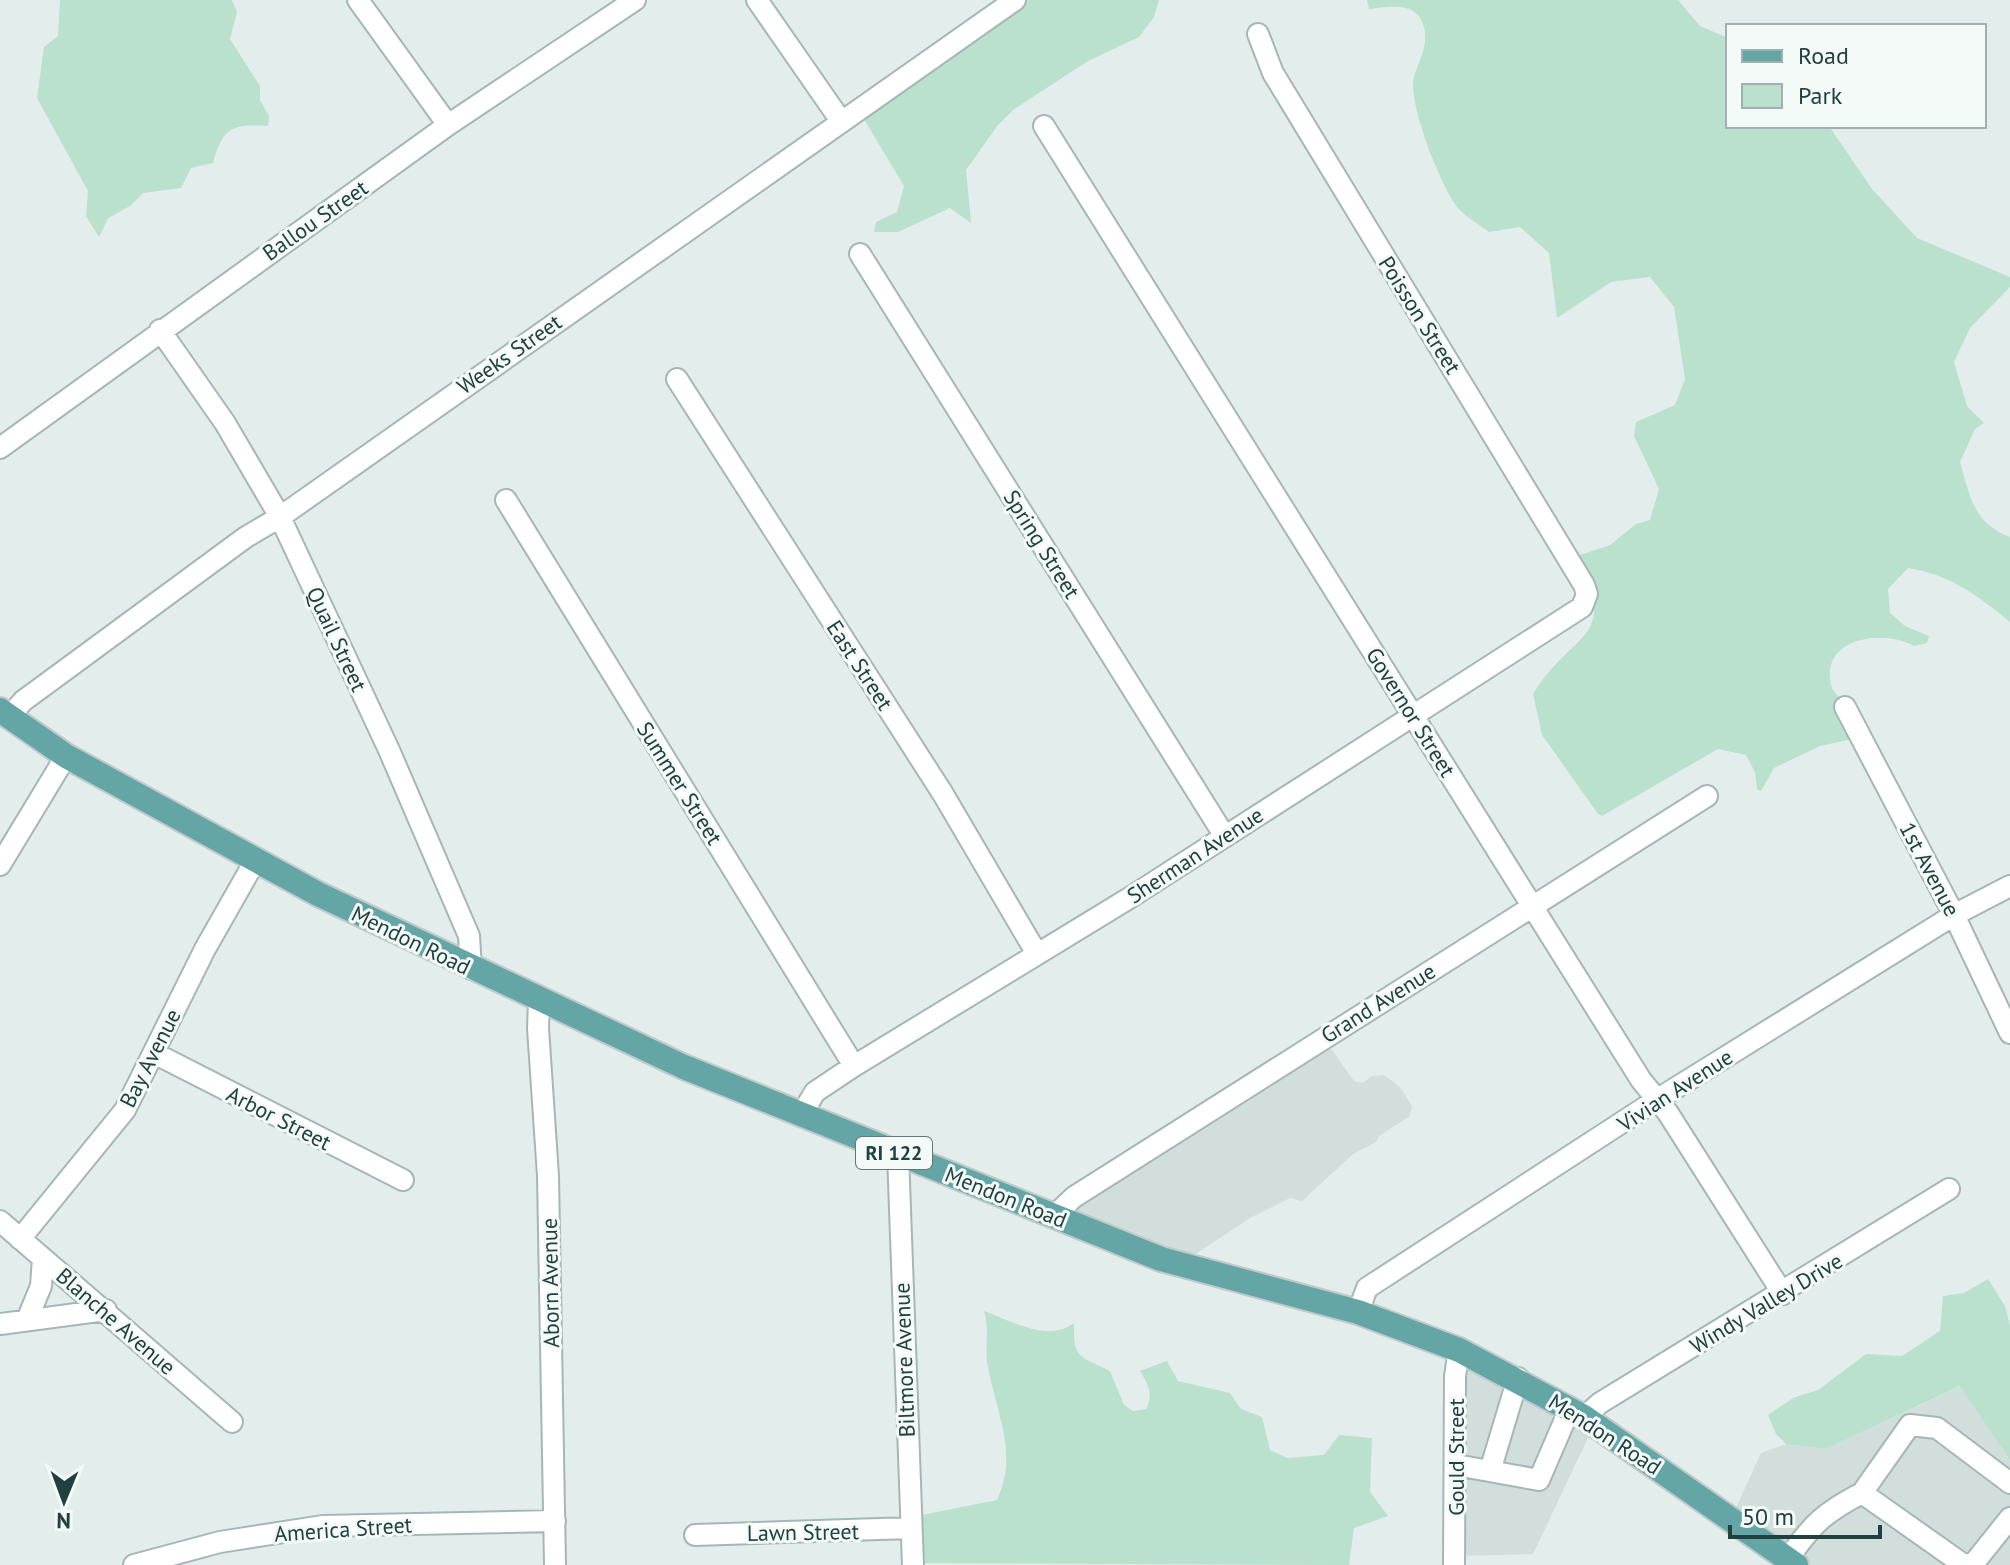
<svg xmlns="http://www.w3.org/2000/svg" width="2010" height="1565" font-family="'PT Sans',sans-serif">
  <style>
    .built { fill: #d1dedc }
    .green { fill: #bae0ce }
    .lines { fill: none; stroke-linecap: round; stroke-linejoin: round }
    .minor-casing { stroke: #a5b7b5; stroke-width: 24 }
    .major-casing { stroke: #c1caca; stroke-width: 28 }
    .minor { stroke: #fff; stroke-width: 20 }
    .major { stroke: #64a6a6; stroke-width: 24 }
    .labels { text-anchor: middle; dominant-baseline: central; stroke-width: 6; stroke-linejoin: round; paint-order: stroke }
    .shield { fill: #f4faf8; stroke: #607877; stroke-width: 2 }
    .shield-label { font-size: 20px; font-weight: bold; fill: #214140 }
    .street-label { font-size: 22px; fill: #214140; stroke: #f4faf8 }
  </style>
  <rect width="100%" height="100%" fill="#e3eeec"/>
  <path class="built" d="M1320 1033 1354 1081 1363 1083 1372 1076 1384 1075 1400 1087 1412 1106 1410 1116 1379 1136 1376 1142 1353 1154 1302 1201 1290 1198 1250 1218 1188 1259 1062 1210Z
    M1459 1348 1596 1421 1533 1554 1457 1556Z
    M1961 1386 2010 1460V1565H1807L1735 1510 1761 1453 1786 1444 1826 1449Z"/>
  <path class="green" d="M60 0H232L237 12 230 39 260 86V100L269 116 268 126C232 124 223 127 213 163L191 168 181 188 143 193 130 206 108 218 99 237 86 216 88 191 37 98 44 47 58 36Z
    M1019 0H1159L1154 17 1139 37 1088 61 1013 110 998 125 966 170 971 223 950 208 898 232H874L876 222 897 212 904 186 859 111Z
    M1367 0H1678L1700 26 1728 38V126H1829L1872 189 1917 238 2010 277V287L1970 328 1954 362 1967 406 1984 423 1975 429 1960 462C1970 497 1974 524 2010 537V622C1977 595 1951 575 1908 568L1888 589 1890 613 1905 626 1929 636 1927 643 1914 646C1884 629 1820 637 1831 685 1834 696 1848 704 1855 714 1859 720 1862 729 1866 736L1820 746 1774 768 1761 791 1757 789 1755 772 1746 755 1718 749 1602 816 1598 814 1542 735 1533 694C1573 629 1620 642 1577 556L1610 545 1636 524 1650 520 1659 489 1634 436 1636 422 1675 405 1685 379 1674 307 1650 277 1611 282 1557 318 1549 253 1520 227 1489 232C1480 225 1467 218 1459 209 1442 190 1407 102 1414 77 1419 59 1430 45 1423 24 1415 1 1388 7 1369 9Z
    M1988 1279 2005 1306 2010 1326V1460L1960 1386 1826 1449 1786 1444 1776 1434 1768 1415 1793 1398 1818 1390 1866 1354 1902 1356 1940 1331 1943 1296 1964 1293Z
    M984 1311C1012 1321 1047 1343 1074 1323 1073 1359 1079 1356 1110 1371L1124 1405 1133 1411 1146 1409C1154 1395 1148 1384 1140 1371L1167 1361 1178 1381 1230 1393 1241 1409 1262 1417 1270 1450 1287 1458 1324 1455 1339 1435 1372 1438 1370 1492 1388 1516 1354 1528 1349 1565 913 1563 912 1517 997 1500C1019 1453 996 1413 988 1367 984 1348 990 1329 984 1311Z"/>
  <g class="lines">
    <defs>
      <path id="minor" d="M358 0 448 125
        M757 0 841 121
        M1044 126 1641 1080 1668 1113 1783 1294
        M860 254 1224 835
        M160 330 225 423 280 517 389 750 469 936 471 969
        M677 379 943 794 1037 954
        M0 448 448 125 635 0
        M506 500 854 1066
        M1845 707 1954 915 2010 1033
        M10 716 23 701 246 537 280 517 1015 0
        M0 865 66 756
        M539 1001 538 1028 548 1176 555 1565
        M156 1054 403 1180
        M801 1115 815 1092 854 1066 1131 897 1582 607 1587 594 1584 585 1273 73 1258 34
        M898 1154 913 1565
        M1054 1216 1074 1197 1707 796
        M0 1221 232 1422
        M20 1239 125 1110 205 949 255 861
        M1358 1312 1367 1288 1658 1099 1954 915 2010 886
        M27 1320 41 1286 43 1258
        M0 1324 106 1310
        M1584 1417 1600 1403 1949 1189
        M1456 1465 1539 1480 1570 1408
        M1490 1471 1518 1378
        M1862 1493 1910 1425 1937 1428 2010 1483
        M695 1535 911 1528
        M1788 1559C1812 1524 1825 1512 1862 1493L1964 1565 1974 1563 2010 1518
        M134 1565 220 1542 323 1526 555 1521
        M1454 1565 1455 1376 1459 1350"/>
      <path id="major" d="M0 710 66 756 318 894 684 1067 1161 1259 1358 1312 1459 1350 1584 1417 1796 1565"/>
    </defs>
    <use href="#minor" class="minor-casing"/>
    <use href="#major" class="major-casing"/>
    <use href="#minor" class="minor"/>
    <use href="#major" class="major"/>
  </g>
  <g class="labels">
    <rect class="shield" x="856" y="1137" width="76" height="32" rx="6"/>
    <g class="shield-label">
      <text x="894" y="1153">RI 122</text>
    </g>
    <g class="street-label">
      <text transform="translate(315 220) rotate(-35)">Ballou Street</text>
      <text transform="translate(1420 315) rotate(58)">Poisson Street</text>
      <text transform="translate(509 354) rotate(-35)">Weeks Street</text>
      <text transform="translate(1042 544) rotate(58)">Spring Street</text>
      <text transform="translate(337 639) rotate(65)">Quail Street</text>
      <text transform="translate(860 665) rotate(57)">East Street</text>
      <text transform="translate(1411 712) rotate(58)">Governor Street</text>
      <text transform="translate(680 783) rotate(58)">Summer Street</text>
      <text transform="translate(1195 855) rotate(-33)">Sherman Avenue</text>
      <text transform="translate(1930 869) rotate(62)">1st Avenue</text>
      <text transform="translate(411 940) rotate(26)">Mendon Road</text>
      <text transform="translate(1378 1003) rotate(-32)">Grand Avenue</text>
      <text transform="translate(150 1058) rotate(-63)">Bay Avenue</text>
      <text transform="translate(1675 1090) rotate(-33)">Vivian Avenue</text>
      <text transform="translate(279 1118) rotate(27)">Arbor Street</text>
      <text transform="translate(1006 1197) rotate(22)">Mendon Road</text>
      <text transform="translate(550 1283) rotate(-91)">Aborn Avenue</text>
      <text transform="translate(1766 1303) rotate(-31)">Windy Valley Drive</text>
      <text transform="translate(116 1321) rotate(41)">Blanche Avenue</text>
      <text transform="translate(904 1360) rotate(-92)">Biltmore Avenue</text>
      <text transform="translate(1605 1434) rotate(33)">Mendon Road</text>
      <text transform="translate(1456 1457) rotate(-90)">Gould Street</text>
      <text transform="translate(343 1529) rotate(-4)">America Street</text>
      <text transform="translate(803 1532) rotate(-1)">Lawn Street</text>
    </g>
  </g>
  <rect x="1726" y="24" width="260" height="104" fill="#f4faf8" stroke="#a0b0ae" stroke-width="2"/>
  <rect x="1742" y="50" width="40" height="12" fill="#64a6a6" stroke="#a0b0ae" stroke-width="2"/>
  <text x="1798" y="64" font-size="24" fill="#214140">Road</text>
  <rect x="1742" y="84" width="40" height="24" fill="#bae0ce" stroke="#a0b0ae" stroke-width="2"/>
  <text x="1798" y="104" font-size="24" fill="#214140">Park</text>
  <g transform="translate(64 1501) rotate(181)" stroke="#f4faf8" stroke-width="6" paint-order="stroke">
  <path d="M0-6L14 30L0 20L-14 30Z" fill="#214140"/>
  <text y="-12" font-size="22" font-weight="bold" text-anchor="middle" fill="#214140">N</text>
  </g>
  <path d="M1730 1525v12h150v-12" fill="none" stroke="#214140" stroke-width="4"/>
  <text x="1742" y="1525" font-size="24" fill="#214140" stroke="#f4faf8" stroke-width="6" paint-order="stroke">50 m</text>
</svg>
